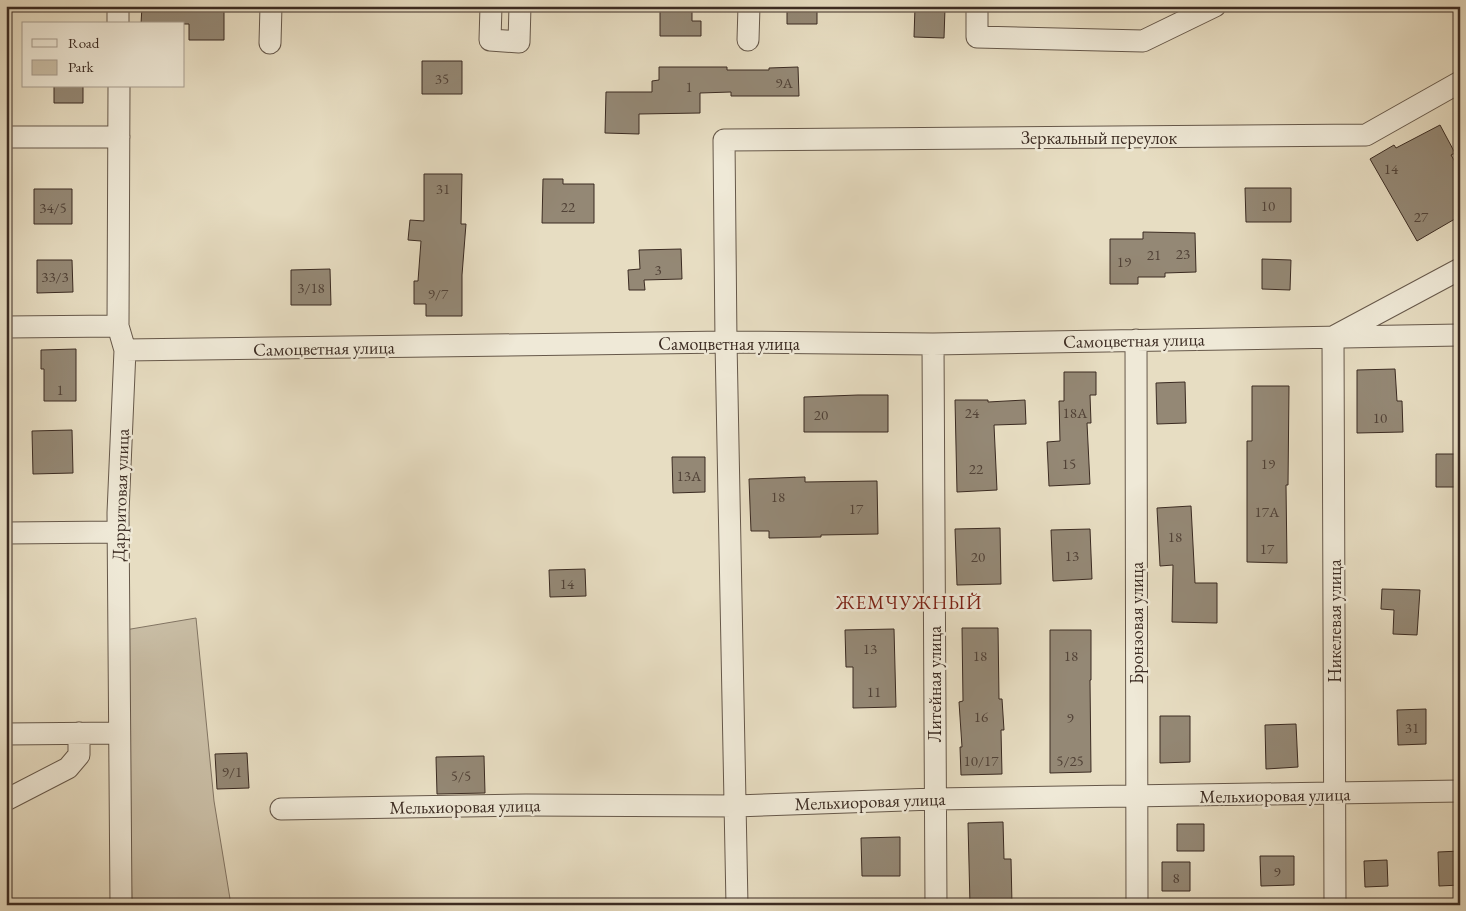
<svg xmlns="http://www.w3.org/2000/svg" width="1466" height="911" font-family="'EB Garamond',serif">
  <style>
    .green { fill: #cabfa7; stroke: #827564 }
    .building { fill: #948875; stroke: #3b2b22 }
    .lines { fill: none; stroke-linecap: round; stroke-linejoin: round }
    .street-casing { stroke: #66584a; stroke-width: 23 }
    .street { stroke: #efe9d7; stroke-width: 21 }
    .labels { text-anchor: middle; dominant-baseline: central; stroke-width: 5; stroke-linejoin: round; paint-order: stroke }
    .number-label { font-size: 15px; fill: #514237 }
    .street-label { font-size: 18px; fill: #3b2b22; stroke: #efe9d7 }
    .neighbourhood-label { font-size: 19px; letter-spacing: 1px; fill: #7a1f14; stroke: #efe9d7 }
  </style>
  <rect width="100%" height="100%" fill="#e7ddc2"/>
  <filter id="stains"><feTurbulence type="fractalNoise" baseFrequency=".004" numOctaves="4"/><feColorMatrix values="0 0 0 0 .2 0 0 0 0 .09 0 0 0 0 .02 0 0 0 .5 -.17"/></filter>
  <radialGradient id="worn" r=".72"><stop offset=".6" stop-color="#630" stop-opacity="0"/><stop offset="1" stop-color="#630" stop-opacity=".3"/></radialGradient>
  <path class="green" d="M196 618 214 801 231 905H132L125 630Z"/>
  <path class="building" d="M142 6H224V40H189V24H141Z
    M660 6H692V21H701V36H660Z
    M787 6H817V24H787Z
    M915 7 945 8 944 38 914 37Z
    M422 61H462V94H422Z
    M659 67H727V70H769V68L798 67 799 96H731V92L700 93V113L639 114V134L605 133 606 92H652V81L659 80Z
    M54 86H83V103H54Z
    M1440 125 1455 153 1451 155 1460 170V216L1417 241 1370 159 1394 145 1396 148Z
    M424 174H462L461 224H466L462 275V316H426V304H414V281H418L421 241 408 240 410 220 424 221Z
    M543 179H563V184H594V223H542Z
    M1245 188H1291V222H1246Z
    M34 189H72V224H34Z
    M1143 232 1195 233 1196 272 1165 273V277H1138V284H1110V239H1143Z
    M681 249 682 279 644 280 645 290H629L628 270 640 269 639 250Z
    M1262 259 1291 260 1290 290 1262 289Z
    M37 260H72L73 292 37 293Z
    M330 269 331 305H291V270Z
    M76 349V401H44V369H41V350Z
    M1395 369 1397 401H1402L1403 432 1357 433V370Z
    M1064 372H1096V395H1090L1091 423H1087L1090 484 1049 486 1047 442 1060 441 1059 401H1064Z
    M1185 382 1186 423 1157 424 1156 383Z
    M1252 386H1289L1288 485H1286L1287 563 1247 562V441H1252Z
    M858 395H888V432H804V397Z
    M955 400H988V402L1025 400 1026 424 994 425 997 490 957 492Z
    M72 430 73 473 33 474 32 431Z
    M1436 454H1460V487H1436Z
    M672 457H705V492L673 493Z
    M805 477V482L877 481 878 534 821 535V537L769 538V531H751L749 479Z
    M1191 506 1195 583H1217V623L1172 622 1173 565 1160 566 1157 508Z
    M1000 528 1001 584 957 585 955 529Z
    M1090 529 1092 579 1053 581 1051 530Z
    M585 569 586 596 550 597 549 570Z
    M1382 589 1420 590 1417 635 1393 634 1394 610 1381 609Z
    M962 628H998L999 699H1002L1004 730H1001L1002 774 961 775 960 747H962L959 702 963 701Z
    M894 629 896 707 853 708V667H846L845 630Z
    M1050 630H1091V680H1090L1091 772 1050 773Z
    M1426 709V744L1398 745 1397 710Z
    M1160 716H1190V762L1160 763Z
    M1296 724 1298 767 1266 769 1265 725Z
    M247 753 249 788 217 789 215 754Z
    M484 756 485 793 437 794 436 757Z
    M1003 822 1004 859H1011L1012 905H970L968 823Z
    M1177 824H1204V851H1177Z
    M900 837V876H862L861 838Z
    M1460 851V885L1439 886 1438 852Z
    M1260 856H1294V885L1261 886Z
    M1387 860 1388 886 1365 887 1364 861Z
    M1162 862H1190V891H1162Z"/>
  <g class="lines">
    <defs>
      <path id="street" d="M118 6V24
        M491 6 490 40 519 42 520 6
        M977 6V37L1143 41 1215 6
        M748 40 749 6
        M270 43 271 6
        M119 86 118 326 125 350 118 513 121 905
        M6 137H119
        M6 327 118 326
        M1136 340 1137 905
        M933 344 936 905
        M125 350 726 342 933 344 1460 335
        M6 533 118 532
        M6 734 119 733
        M6 800 68 768 79 755V733
        M281 809 526 805 736 806 934 799 1460 791
        M737 905 726 342 724 140 1366 135 1460 82
        M1335 905 1333 337 1460 269"/>
    </defs>
    <use href="#street" class="street-casing"/>
    <use href="#street" class="street"/>
  </g>
  <g class="labels">
    <g class="number-label">
      <text x="442" y="78">35</text>
      <text x="784" y="82">9А</text>
      <text x="689" y="86">1</text>
      <text x="1391" y="168">14</text>
      <text x="443" y="188">31</text>
      <text x="1268" y="205">10</text>
      <text x="568" y="206">22</text>
      <text x="53" y="207">34/5</text>
      <text x="1421" y="216">27</text>
      <text x="1183" y="253">23</text>
      <text x="1154" y="254">21</text>
      <text x="1124" y="261">19</text>
      <text x="658" y="269">3</text>
      <text x="55" y="276">33/3</text>
      <text x="311" y="287">3/18</text>
      <text x="438" y="293">9/7</text>
      <text x="60" y="389">1</text>
      <text x="972" y="412">24</text>
      <text x="1075" y="412">18А</text>
      <text x="821" y="414">20</text>
      <text x="1380" y="417">10</text>
      <text x="1069" y="463">15</text>
      <text x="1268" y="463">19</text>
      <text x="976" y="468">22</text>
      <text x="689" y="475">13А</text>
      <text x="778" y="496">18</text>
      <text x="856" y="508">17</text>
      <text x="1267" y="511">17А</text>
      <text x="1175" y="536">18</text>
      <text x="1267" y="548">17</text>
      <text x="1072" y="555">13</text>
      <text x="978" y="556">20</text>
      <text x="567" y="583">14</text>
      <text x="870" y="648">13</text>
      <text x="980" y="655">18</text>
      <text x="1071" y="655">18</text>
      <text x="874" y="691">11</text>
      <text x="981" y="716">16</text>
      <text x="1070" y="717">9</text>
      <text x="1412" y="727">31</text>
      <text x="981" y="760">10/17</text>
      <text x="1070" y="760">5/25</text>
      <text x="232" y="771">9/1</text>
      <text x="461" y="775">5/5</text>
      <text x="1277" y="871">9</text>
      <text x="1176" y="877">8</text>
    </g>
    <g class="street-label">
      <text x="1099" y="137">Зеркальный переулок</text>
      <text transform="translate(1134 340) rotate(-1)">Самоцветная улица</text>
      <text x="729" y="343">Самоцветная улица</text>
      <text transform="translate(324 348) rotate(-1)">Самоцветная улица</text>
      <text transform="translate(120 495) rotate(-88)">Дарритовая улица</text>
      <text transform="translate(1334 621) rotate(-90)">Никелевая улица</text>
      <text transform="translate(1136 623) rotate(-90)">Бронзовая улица</text>
      <text transform="translate(934 684) rotate(-90)">Литейная улица</text>
      <text transform="translate(1275 795) rotate(-1)">Мельхиоровая улица</text>
      <text transform="translate(870 801) rotate(-2)">Мельхиоровая улица</text>
      <text transform="translate(465 806) rotate(-1)">Мельхиоровая улица</text>
    </g>
    <g class="neighbourhood-label">
      <text x="909" y="602">ЖЕМЧУЖНЫЙ</text>
    </g>
  </g>
  <rect width="1466" height="911" fill="none" stroke="#e7ddc2" stroke-width="25"/>
  <rect x="8" y="8" width="1451" height="896" fill="none" stroke="#3b2b22" stroke-width="2.5"/>
  <rect x="12" y="12" width="1441" height="886" fill="none" stroke="#3b2b22"/>
  <rect x="22" y="22" width="162" height="65" fill="#efe9d7" stroke="#a79d8f"/>
  <rect x="32" y="39" width="25" height="8" fill="#efe9d7" stroke="#a79d8f"/>
  <text x="68" y="48" font-size="15" fill="#3b2b22">Road</text>
  <rect x="32" y="60" width="25" height="15" fill="#cabfa7" stroke="#a79d8f"/>
  <text x="68" y="72" font-size="15" fill="#3b2b22">Park</text>
  <rect width="100%" height="100%" filter="url(#stains)"/>
  <rect width="100%" height="100%" fill="url(#worn)"/>
</svg>
